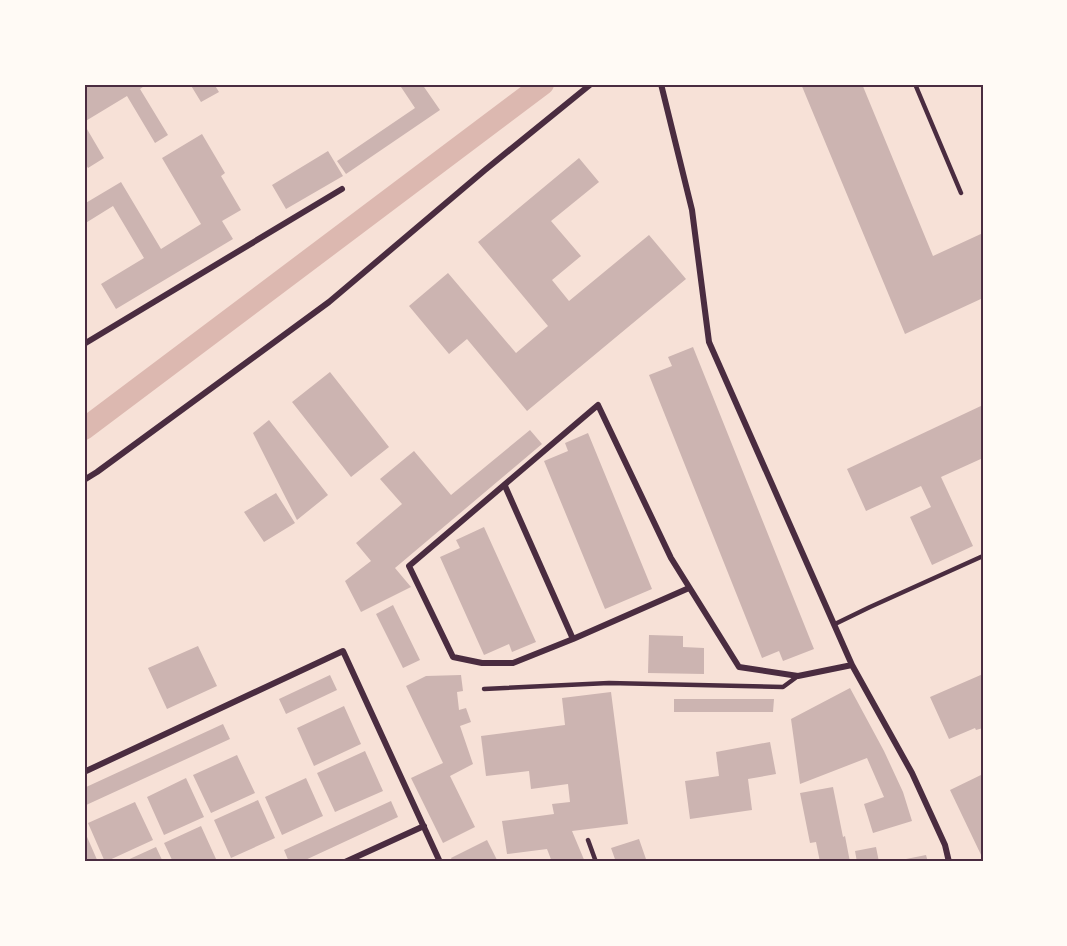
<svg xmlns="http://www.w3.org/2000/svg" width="1067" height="946" font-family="'Playfair Display',serif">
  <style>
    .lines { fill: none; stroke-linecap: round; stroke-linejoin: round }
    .canal { stroke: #dcb8b0; stroke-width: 22 }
    .building { fill: #ccb4b1 }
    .service { stroke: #4a2c40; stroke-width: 4.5 }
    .minor { stroke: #4a2c40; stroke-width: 6 }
    .neatline { fill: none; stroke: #4a2c40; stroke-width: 2 }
  </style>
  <rect width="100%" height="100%" fill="#f7e1d7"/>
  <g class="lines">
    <path class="canal" d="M84 429 543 84"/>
  </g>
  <path class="building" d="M91 84H147L140 89 168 135 155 143 127 96 84 122V88Z
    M190 84H214L219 92 201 102Z
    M399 84H422L440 110 346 174 337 161 415 108Z
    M801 84H862L933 256 983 233V298L905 334Z
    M84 124 104 158 88 168 84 162Z
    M202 134 225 173 221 176 241 210 222 221 233 239 116 309 101 284 144 258 113 206 84 224V204L121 182 161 249 201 224 162 158Z
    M328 151 343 176 286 209 272 185Z
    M579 158 599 182 551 221 581 256 552 280 569 301 649 235 686 279 527 411 467 339 449 354 409 306 448 273 516 353 548 326 478 242Z
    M693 347 814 649 783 661 779 651 762 658 649 375 672 366 668 357Z
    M330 372 389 447 351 477 292 402Z
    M983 405V458L941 477 973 546 932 565 910 517 931 507 921 486 866 511 847 469Z
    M269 420 328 495 297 520 253 433Z
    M530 430 542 444 395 568 411 587 361 612 345 581 371 561 356 543 402 504 380 479 414 451 451 495Z
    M588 433 652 589 605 609 544 461 568 451 565 443Z
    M276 493 295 523 264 542 244 512Z
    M484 527 536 642 512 652 509 644 484 655 440 557 460 548 456 540Z
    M393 605 420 660 403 668 376 614Z
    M649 635 683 636V647L704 648V674L648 673Z
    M198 646 217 686 167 709 148 668Z
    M983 674V728L976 730 975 728 949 739 930 697Z
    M330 675 337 690 286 714 279 699Z
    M461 675 463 691 457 692 459 710 466 708 471 722 460 726 473 764 450 776 475 827 443 843 411 778 443 763 406 686 426 676Z
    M850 688 884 751 903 792 912 821 873 833 864 804 884 797 867 758 800 784 791 719Z
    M611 692 628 824 572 831 585 862H552L547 849 507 854 502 821 554 814 552 804 570 802 568 784 531 789 529 771 486 776 481 736 565 725 562 698Z
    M674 699H774L773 712H674Z
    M344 706 361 744 314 766 297 728Z
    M223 724 230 739 84 806V788Z
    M770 742 776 774 748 779 752 810 690 819 685 781 719 776 716 752Z
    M365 751 383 791 335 812 317 773Z
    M237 755 255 793 211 813 193 775Z
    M983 774V859L950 790Z
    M186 778 204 817 164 835 147 797Z
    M306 778 323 816 282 835 265 797Z
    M833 787 843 837 845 836 850 862H820L816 842 810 843 800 793Z
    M258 800 275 838 231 858 214 820Z
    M391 801 398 817 301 862H289L284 850Z
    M135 802 153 840 105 862 88 823Z
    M201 826 216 859 210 862H173L164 843Z
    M84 830 98 862H84Z
    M639 839 647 862H616L611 848Z
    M487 840 498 862H453L451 858Z
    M156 847 163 862H123Z
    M876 847 879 862H857L855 851Z
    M926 855 928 862H896V861Z"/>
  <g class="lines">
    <path class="service" d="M915 84 961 193
      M835 624 870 607 983 556
      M484 689 609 683 783 687 798 676
      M588 840 596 862"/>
    <path class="minor" d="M661 84 692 210 709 342 852 665 912 773 945 845 949 862
      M84 344 342 189
      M84 480 97 472 329 302 485 170 591 84
      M505 486 573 639
      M689 588 573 639 513 663H482L453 657 409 566 598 405 671 558 739 667 798 676 852 665
      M84 772 343 651 440 862
      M345 862 424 826"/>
  </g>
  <rect width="1067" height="946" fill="none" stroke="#fffaf5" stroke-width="171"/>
  <rect x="86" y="86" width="896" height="774" class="neatline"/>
</svg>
